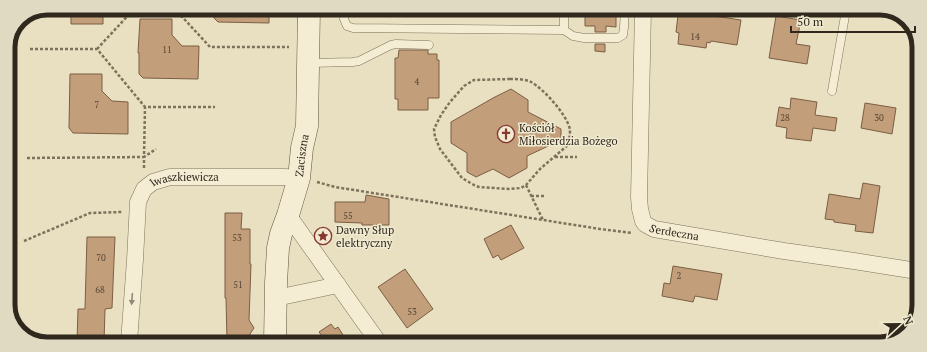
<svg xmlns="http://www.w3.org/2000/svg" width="927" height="352" font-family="'PT Serif',serif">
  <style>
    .building { fill: #c29e7b; stroke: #7c5e43 }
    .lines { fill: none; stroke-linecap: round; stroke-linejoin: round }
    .lane-casing { stroke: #7f715b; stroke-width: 9 }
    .street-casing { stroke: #7f715b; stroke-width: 17 }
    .secondary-casing { stroke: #61523e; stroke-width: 23 }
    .path { stroke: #7f715b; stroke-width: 2.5; stroke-dasharray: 3 2; stroke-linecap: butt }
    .lane { stroke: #f4edd3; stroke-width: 8 }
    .street { stroke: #f4edd3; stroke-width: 16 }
    .secondary { stroke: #f4edd3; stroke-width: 22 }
    .oneway { fill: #928a78 }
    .labels { text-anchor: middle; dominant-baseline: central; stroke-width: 3; stroke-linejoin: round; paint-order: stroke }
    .number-label { font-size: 9px; fill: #554634 }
    .poi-label { font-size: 11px; fill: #31281d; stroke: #f0ead0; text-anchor: start }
    .street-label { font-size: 11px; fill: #31281d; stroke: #f0ead0 }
    .rim { fill: none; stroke: #31281d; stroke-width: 5 }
  </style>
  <rect width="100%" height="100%" fill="#e8e0c1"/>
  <path class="building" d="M71 8H103V24H71Z
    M214 8 269 9V23L218 22 214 18Z
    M585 9H616V27L606 26V32H595V26H585Z
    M683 10H711V14L715 15 714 16 741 20 737 45 711 41 710 43 707 42 706 48 678 44 679 33 676 32 678 15H682Z
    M776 16 801 20 796 44 810 46 807 64 769 58Z
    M140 19H172V35L182 46H199L198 79 143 78 139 74V53H138Z
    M595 44H605V52L595 51Z
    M399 50H428V54H437V60H439V98H428V110H398V99H395V58H398Z
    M70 74H102V91L112 101 128 102V134L73 133 69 128Z
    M511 89 528 100V112L561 129V140L527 156V168L509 178 493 169 476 177 467 172V153L451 143V122L493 98Z
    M791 98 817 102 815 115 837 118 835 131 813 128 811 141 786 138 787 128 776 126 779 107 790 109Z
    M865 103 896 108 892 134 861 128Z
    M863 183 880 186 873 233 855 231 856 225 834 222V220L825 219 829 194 860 199Z
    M366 195 389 199V225H362V223L335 222V202H365Z
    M225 213H242L241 229H250V264H251L249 320 254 328 250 334V342H227L226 298H225Z
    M511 225 524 248 501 260 498 255 493 258 484 239Z
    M87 237H115L112 308 105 309 104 342H77L78 309H85Z
    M673 266 722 274 717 300 695 296 693 302 662 296 664 283 670 284Z
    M405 269 433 309 407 328 378 287Z
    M331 324 335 329 338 327 348 343H314L323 337 319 332Z"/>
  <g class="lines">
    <defs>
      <path id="lane" d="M345 9 344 19 347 26 353 28 564 30 573 36 584 38H618L623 35 624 27 625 9
        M564 30V9
        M310 63 353 62 359 61 391 45 396 44 429 45
        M832 91 846 10"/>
      <g id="street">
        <path id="s1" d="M643 10 639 197 640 209 643 221 645 224 654 229 784 251 854 261 917 271"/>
        <path d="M288 215 379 343"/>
        <path d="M276 298 338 285"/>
        <path id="s2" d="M129 342 135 260 138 202 144 189 153 182 170 177H285L299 178"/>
      </g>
      <g id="secondary">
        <path id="s3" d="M275 342 276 283 278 248 281 234 288 215 299 178 302 148 307 126 309 9"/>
      </g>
    </defs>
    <use href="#lane" class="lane-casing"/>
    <use href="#street" class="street-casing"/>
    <use href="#secondary" class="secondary-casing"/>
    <path class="path" d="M174 8 210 47H289
      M30 49H97L145 107
      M97 49 135 8
      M510 79C517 79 525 79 531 82 544 89 568 116 570 130 570 135 569 140 568 145L540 169 526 185 521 188 509 189 479 187 474 185 462 178 440 149 435 137 434 129 441 115 450 102 464 86 474 80Z
      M555 157H577
      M27 158 144 157 145 107H215
      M144 168V157L156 149
      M317 182 335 187 600 229 632 233
      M526 185 543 220
      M531 196H546
      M24 241 90 213 122 212"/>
    <use href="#lane" class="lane"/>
    <use href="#street" class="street"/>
    <use href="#secondary" class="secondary"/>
  </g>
  <defs><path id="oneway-solid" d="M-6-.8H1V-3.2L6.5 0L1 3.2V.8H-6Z"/></defs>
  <use class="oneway" href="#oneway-solid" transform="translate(132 299) rotate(94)"/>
  <defs>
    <symbol id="church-ring" viewBox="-11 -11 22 22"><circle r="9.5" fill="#f0ead0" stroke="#883831" stroke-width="1.5"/><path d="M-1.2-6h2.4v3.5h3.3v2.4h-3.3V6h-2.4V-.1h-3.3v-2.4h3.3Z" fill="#883831"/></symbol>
    <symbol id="sight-ring" viewBox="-11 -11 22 22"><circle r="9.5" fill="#f0ead0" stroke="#883831" stroke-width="1.5"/><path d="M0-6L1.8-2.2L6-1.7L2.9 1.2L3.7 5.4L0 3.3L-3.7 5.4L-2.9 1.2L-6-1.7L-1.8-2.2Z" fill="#883831"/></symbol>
  </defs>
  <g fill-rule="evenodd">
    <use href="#church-ring" x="496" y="124" width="20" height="20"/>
    <use href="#sight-ring" x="313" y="226" width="20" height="20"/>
  </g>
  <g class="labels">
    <g class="number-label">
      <text x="695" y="37">14</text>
      <text x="167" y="50">11</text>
      <text x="417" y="82">4</text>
      <text x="97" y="105">7</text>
      <text x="785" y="118">28</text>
      <text x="879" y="118">30</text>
      <text x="348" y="216">55</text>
      <text x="237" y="238">53</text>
      <text x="101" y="258">70</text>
      <text x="679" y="276">2</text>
      <text x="238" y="285">51</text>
      <text x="100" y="290">68</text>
      <text x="412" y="312">53</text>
    </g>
    <g class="poi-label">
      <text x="519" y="128">Kościół<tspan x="519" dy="13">Miłosierdzia Bożego</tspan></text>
      <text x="336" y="230">Dawny Słup<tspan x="336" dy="13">elektryczny</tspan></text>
    </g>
    <g class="street-label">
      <text stroke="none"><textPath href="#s3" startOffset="190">Zaciszna</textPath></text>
      <text stroke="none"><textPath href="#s2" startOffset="198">Iwaszkiewicza</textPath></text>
      <text stroke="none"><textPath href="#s1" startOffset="246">Serdeczna</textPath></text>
    </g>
  </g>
  <path d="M0 0H927V352H0ZM47 15H880A32 32 0 0 1 912 47V305A32 32 0 0 1 880 337H47A32 32 0 0 1 15 305V47A32 32 0 0 1 47 15Z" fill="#e1dac2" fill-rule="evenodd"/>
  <path class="rim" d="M47 15H880A32 32 0 0 1 912 47V305A32 32 0 0 1 880 337H47A32 32 0 0 1 15 305V47A32 32 0 0 1 47 15Z"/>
  <g transform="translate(899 324) rotate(68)" stroke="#f0ead0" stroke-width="3" paint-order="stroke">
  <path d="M0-3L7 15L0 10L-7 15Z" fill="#31281d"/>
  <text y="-6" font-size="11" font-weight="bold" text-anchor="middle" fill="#31281d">N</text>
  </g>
  <path d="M791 26v6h124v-6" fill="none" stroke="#31281d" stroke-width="2"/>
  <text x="797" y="26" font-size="12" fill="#31281d" stroke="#f0ead0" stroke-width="3" paint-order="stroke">50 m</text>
</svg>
